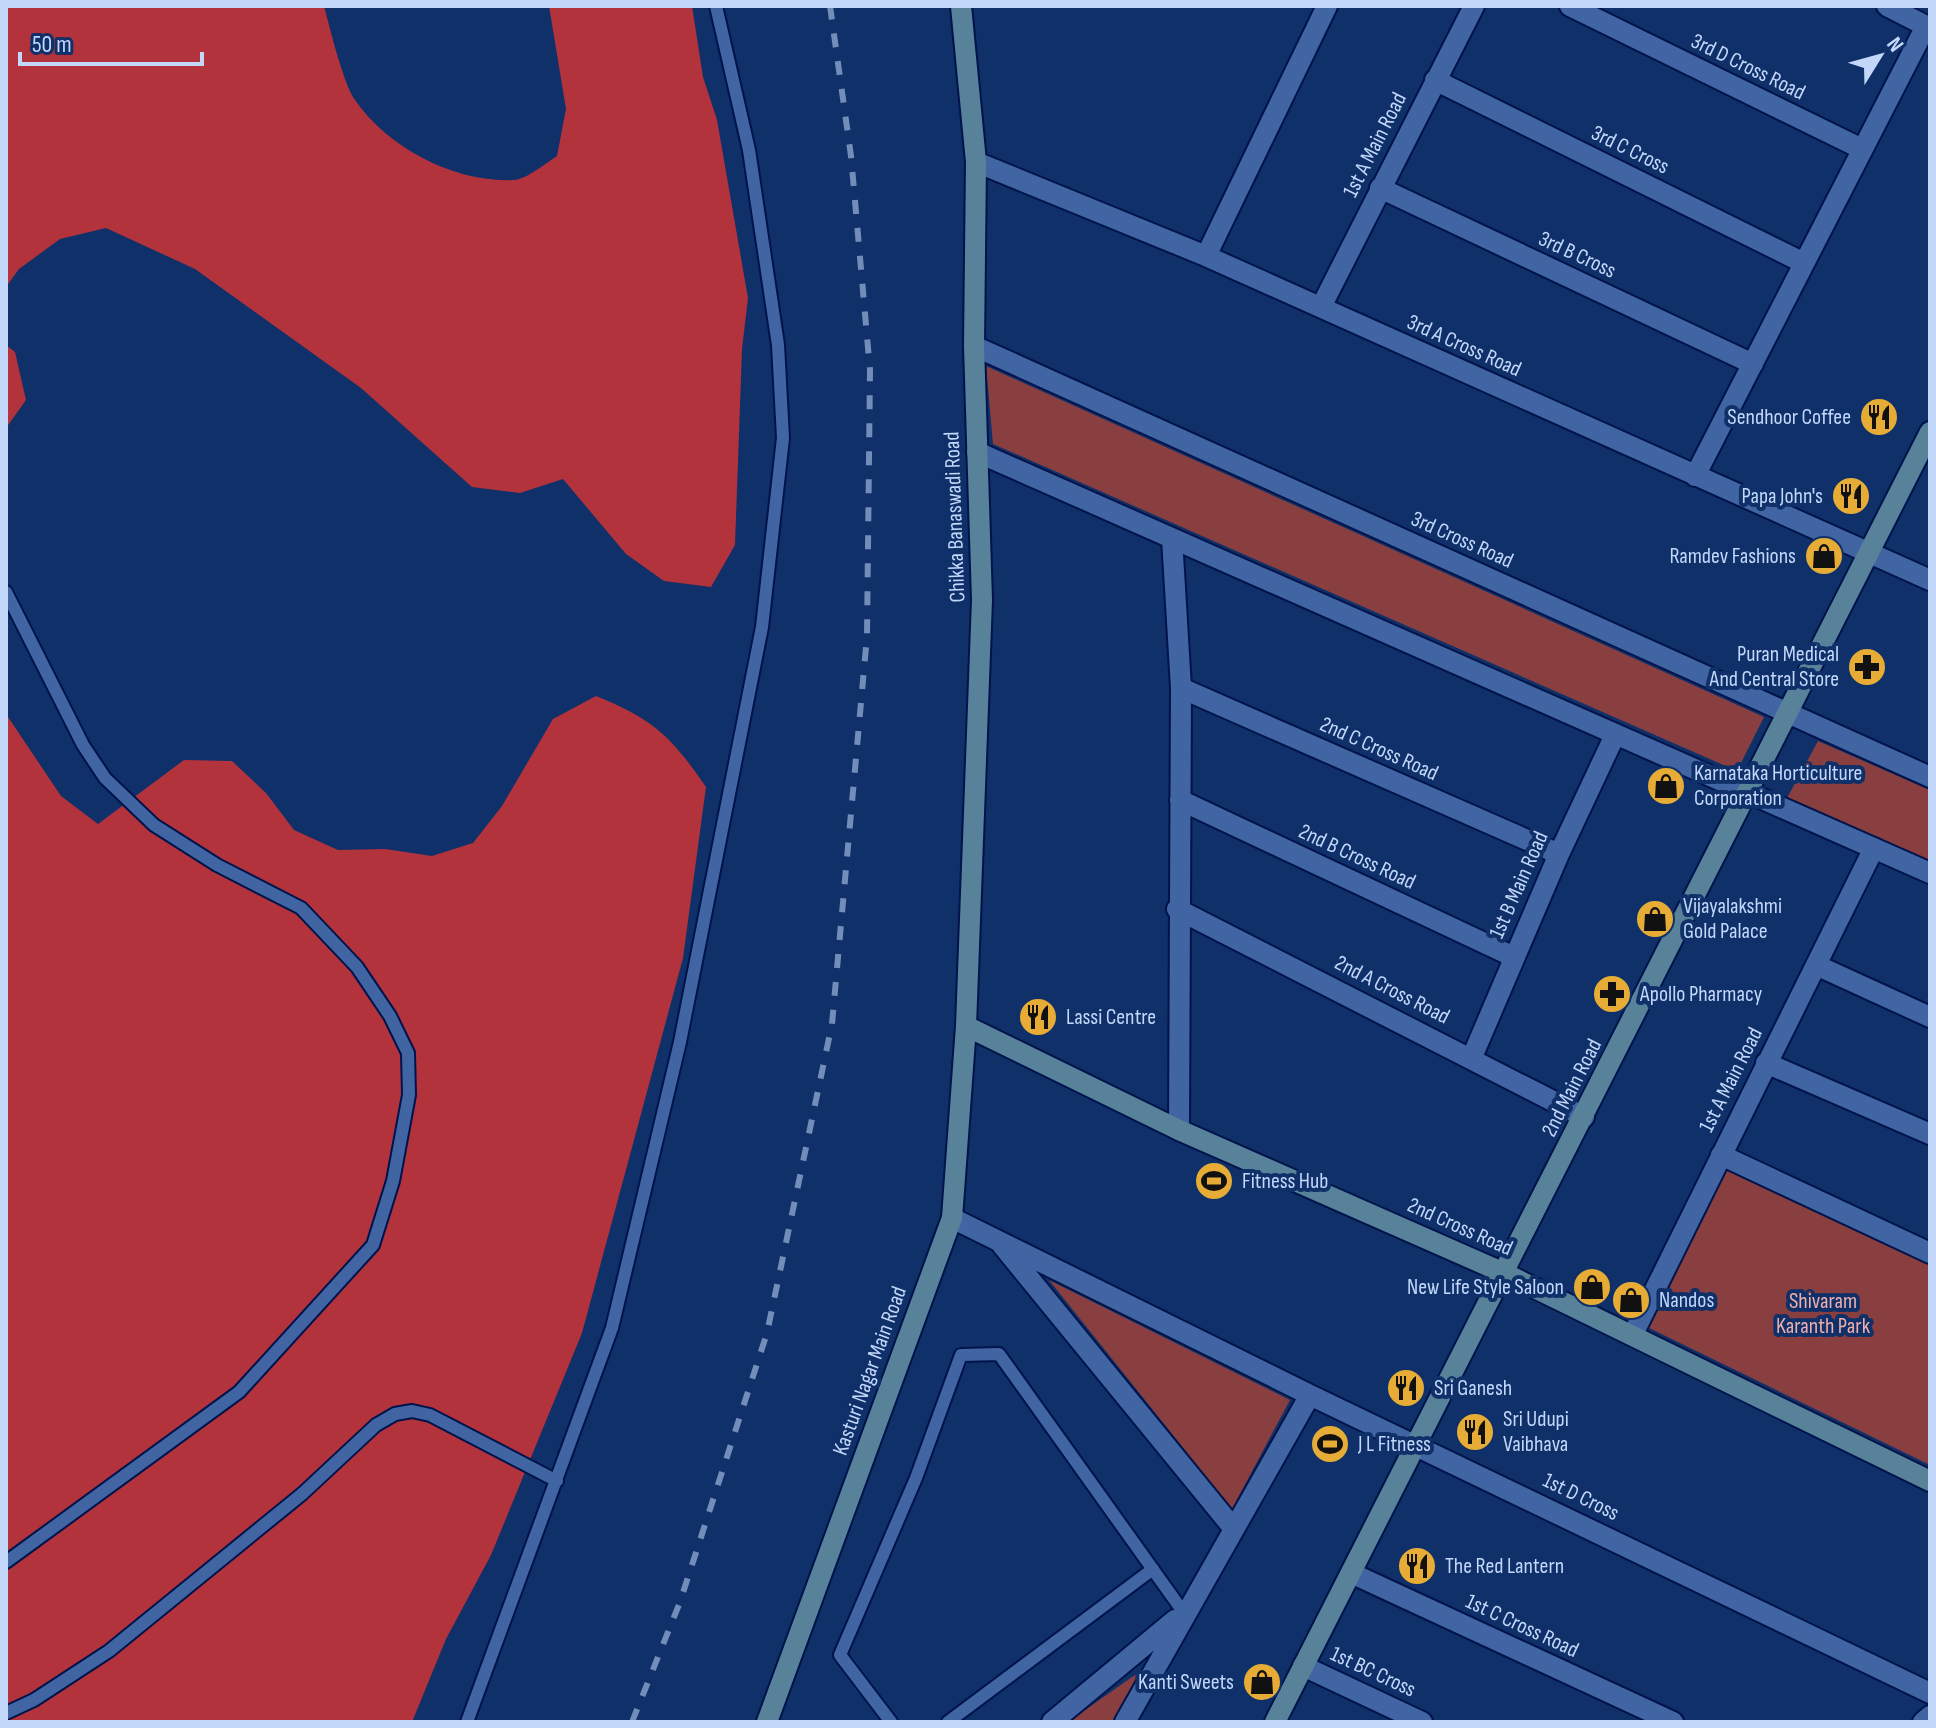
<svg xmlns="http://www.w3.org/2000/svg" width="1936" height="1728" font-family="'Sofia Sans Condensed',sans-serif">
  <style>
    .green { fill: #893e3f }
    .forest { fill: #b3333d }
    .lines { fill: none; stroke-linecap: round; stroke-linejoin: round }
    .lane-casing { stroke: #00144b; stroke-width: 16 }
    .street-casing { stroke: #00144b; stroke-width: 24 }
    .secondary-casing { stroke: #00144b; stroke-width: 24 }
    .lane { stroke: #4165a3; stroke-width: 12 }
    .street { stroke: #4165a3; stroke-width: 20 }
    .secondary { stroke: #58829a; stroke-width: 20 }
    .rail { stroke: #738dba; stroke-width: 6; stroke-dasharray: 14 14; stroke-linecap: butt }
    .labels { text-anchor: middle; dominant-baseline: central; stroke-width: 8; stroke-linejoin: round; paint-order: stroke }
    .street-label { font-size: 22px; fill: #c2d7fa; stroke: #0f3069 }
    .poi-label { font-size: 22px; fill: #c2d7fa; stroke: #0f3069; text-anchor: start }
    .park-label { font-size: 22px; fill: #efadab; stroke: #0f3069 }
  </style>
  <rect width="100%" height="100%" fill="#0f3069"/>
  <path class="green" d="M986 366 1764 717 1737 771 993 444Z
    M1818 741 1930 790V862L1786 800Z
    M1722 1166 1930 1265V1465L1647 1327Z
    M1049 1280 1290 1400 1232 1509Z
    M1142 1670 1115 1722H1068Z"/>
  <path class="forest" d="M6 6H324C330 28 343 83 355 100 388 148 455 183 514 180 527 179 546 163 557 156L566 109 549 6H692L703 77 717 120 748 298 742 349 735 545 711 587 664 581 626 554 563 479 520 493 472 487 361 388 195 269 106 228 60 239 19 269 6 287Z
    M6 345 15 352 26 400 6 428Z
    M596 696C653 719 671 736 706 787L683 958 582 1333 491 1555 446 1639 412 1722H6V714L61 796 98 824 184 760 232 761 266 793 294 830 338 850 385 849 432 856 473 843 502 806 553 719Z"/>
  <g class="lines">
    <defs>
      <path id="lane" d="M6 592 83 745 105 778 154 825 217 865 301 908 357 967 390 1016 408 1053 409 1095 393 1181 373 1245 239 1392 6 1562
        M6 1713 34 1700 109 1651 302 1494 376 1425 395 1414 412 1411 430 1415 557 1481
        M467 1722 612 1328 680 1042 762 627 783 438 778 345 749 150 716 6
        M891 1722 840 1655 916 1478 961 1355 999 1354 1184 1613
        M948 1722 1153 1569"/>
      <path id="street" d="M1570 6 1862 149
        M1887 6 1930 28
        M1435 80 1804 263
        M976 162 1206 256 1930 580
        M1380 188 1753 364
        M1206 256 1327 6
        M1321 307 1474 6
        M974 346 1930 777
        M977 452 1930 873
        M1695 476 1926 26
        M1172 538 1181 688 1179 1130
        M1181 688 1559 854
        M1180 800 1514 957
        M1177 909 1584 1117
        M1816 965 1930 1017
        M1472 1057 1559 854 1615 735
        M1766 1063 1930 1134
        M1721 1155 1930 1253
        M952 1218 1310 1395 1930 1693
        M1002 1245 1234 1529
        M1633 1334 1874 848
        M1351 1573 1673 1722
        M1303 1666 1422 1722
        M1052 1722 1175 1620
        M1125 1722 1310 1395
        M1923 1722 1930 1716"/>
      <path id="secondary" d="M966 1026 1179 1130 1504 1273 1930 1481
        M767 1722 952 1218 966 1026 982 600 974 346 976 162 961 6
        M1275 1722 1930 432"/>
    </defs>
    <use href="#lane" class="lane-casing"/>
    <use href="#street" class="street-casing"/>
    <use href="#secondary" class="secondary-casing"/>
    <use href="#lane" class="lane"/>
    <use href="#street" class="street"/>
    <use href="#secondary" class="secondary"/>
    <path class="rail" d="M632 1722 680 1602 767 1333 832 1024 867 636 870 370 851 156 830 6"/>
  </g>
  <defs>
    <symbol id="restaurant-disc" viewBox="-11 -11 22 22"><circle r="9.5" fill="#e6ac36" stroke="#0f3069"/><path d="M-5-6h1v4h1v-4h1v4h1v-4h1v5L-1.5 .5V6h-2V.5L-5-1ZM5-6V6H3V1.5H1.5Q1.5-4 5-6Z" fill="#111"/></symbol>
    <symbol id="shop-disc" viewBox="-11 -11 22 22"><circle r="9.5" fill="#e6ac36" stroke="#0f3069"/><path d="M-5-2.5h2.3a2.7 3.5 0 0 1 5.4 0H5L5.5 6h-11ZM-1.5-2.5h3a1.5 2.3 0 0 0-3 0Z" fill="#111"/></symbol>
    <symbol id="pharmacy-disc" viewBox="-11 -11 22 22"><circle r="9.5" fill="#e6ac36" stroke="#0f3069"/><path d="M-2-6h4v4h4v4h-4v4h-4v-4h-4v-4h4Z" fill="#111"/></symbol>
    <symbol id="stadium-disc" viewBox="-11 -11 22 22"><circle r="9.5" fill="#e6ac36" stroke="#0f3069"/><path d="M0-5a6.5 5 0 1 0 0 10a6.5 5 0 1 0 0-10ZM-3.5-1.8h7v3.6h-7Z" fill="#111"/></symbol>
  </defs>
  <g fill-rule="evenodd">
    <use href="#restaurant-disc" x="1857" y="395" width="44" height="44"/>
    <use href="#restaurant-disc" x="1829" y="474" width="44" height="44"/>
    <use href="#shop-disc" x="1802" y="534" width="44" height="44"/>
    <use href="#pharmacy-disc" x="1845" y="645" width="44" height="44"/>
    <use href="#shop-disc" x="1644" y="764" width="44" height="44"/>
    <use href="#shop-disc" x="1633" y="897" width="44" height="44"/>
    <use href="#pharmacy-disc" x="1590" y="972" width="44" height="44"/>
    <use href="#restaurant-disc" x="1016" y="995" width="44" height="44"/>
    <use href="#stadium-disc" x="1192" y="1159" width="44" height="44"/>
    <use href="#shop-disc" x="1570" y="1265" width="44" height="44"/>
    <use href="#shop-disc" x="1609" y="1278" width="44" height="44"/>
    <use href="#restaurant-disc" x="1384" y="1366" width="44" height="44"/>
    <use href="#restaurant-disc" x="1453" y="1410" width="44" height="44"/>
    <use href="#stadium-disc" x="1308" y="1422" width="44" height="44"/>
    <use href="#restaurant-disc" x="1395" y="1544" width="44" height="44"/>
    <use href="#shop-disc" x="1240" y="1660" width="44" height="44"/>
  </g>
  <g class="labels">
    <g class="street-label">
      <text transform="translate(1748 67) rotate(26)">3rd D Cross Road</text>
      <text transform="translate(1375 145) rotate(-63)">1st A Main Road</text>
      <text transform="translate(1630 150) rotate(26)">3rd C Cross</text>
      <text transform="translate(1577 255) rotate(25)">3rd B Cross</text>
      <text transform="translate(1464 346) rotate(24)">3rd A Cross Road</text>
      <text transform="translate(955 517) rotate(-92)">Chikka Banaswadi Road</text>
      <text transform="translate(1462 540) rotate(24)">3rd Cross Road</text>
      <text transform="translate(1379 749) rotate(24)">2nd C Cross Road</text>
      <text transform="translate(1357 857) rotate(25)">2nd B Cross Road</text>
      <text transform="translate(1519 885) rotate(-66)">1st B Main Road</text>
      <text transform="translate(1392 990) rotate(27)">2nd A Cross Road</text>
      <text transform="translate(1731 1080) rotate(-63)">1st A Main Road</text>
      <text transform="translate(1572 1088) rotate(-63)">2nd Main Road</text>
      <text transform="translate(1460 1227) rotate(24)">2nd Cross Road</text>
      <text transform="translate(870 1371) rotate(-70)">Kasturi Nagar Main Road</text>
      <text transform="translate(1581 1497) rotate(26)">1st D Cross</text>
      <text transform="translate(1522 1626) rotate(25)">1st C Cross Road</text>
      <text transform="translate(1373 1672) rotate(25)">1st BC Cross</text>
    </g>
    <g class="poi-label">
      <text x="1851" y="417" text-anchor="end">Sendhoor Coffee</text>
      <text x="1823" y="496" text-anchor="end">Papa John's</text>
      <text x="1796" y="556" text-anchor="end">Ramdev Fashions</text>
      <text x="1839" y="654" text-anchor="end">Puran Medical<tspan x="1839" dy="25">And Central Store</tspan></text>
      <text x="1694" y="773">Karnataka Horticulture<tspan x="1694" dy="25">Corporation</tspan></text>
      <text x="1683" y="906">Vijayalakshmi<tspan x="1683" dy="25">Gold Palace</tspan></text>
      <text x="1640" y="994">Apollo Pharmacy</text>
      <text x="1066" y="1017">Lassi Centre</text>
      <text x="1242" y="1181">Fitness Hub</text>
      <text x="1564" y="1287" text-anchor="end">New Life Style Saloon</text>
      <text x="1659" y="1300">Nandos</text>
      <text x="1434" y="1388">Sri Ganesh</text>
      <text x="1503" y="1419">Sri Udupi<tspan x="1503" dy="25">Vaibhava</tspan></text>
      <text x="1358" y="1444">J L Fitness</text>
      <text x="1445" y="1566">The Red Lantern</text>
      <text x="1234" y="1682" text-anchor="end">Kanti Sweets</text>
    </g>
    <g class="park-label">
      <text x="1823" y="1301">Shivaram<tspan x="1823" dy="25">Karanth Park</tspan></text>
    </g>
  </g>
  <rect width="1936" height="1728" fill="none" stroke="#c2d7fa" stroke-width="16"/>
  <g transform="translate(1880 56) rotate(53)" stroke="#0f3069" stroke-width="6" paint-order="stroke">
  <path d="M0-6L14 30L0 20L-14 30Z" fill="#c2d7fa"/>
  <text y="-12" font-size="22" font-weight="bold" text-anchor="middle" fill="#c2d7fa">N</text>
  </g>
  <path d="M20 52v12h182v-12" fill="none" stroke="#c2d7fa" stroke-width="4"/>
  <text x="32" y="52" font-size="24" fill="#c2d7fa" stroke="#0f3069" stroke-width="6" paint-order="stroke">50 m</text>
</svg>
